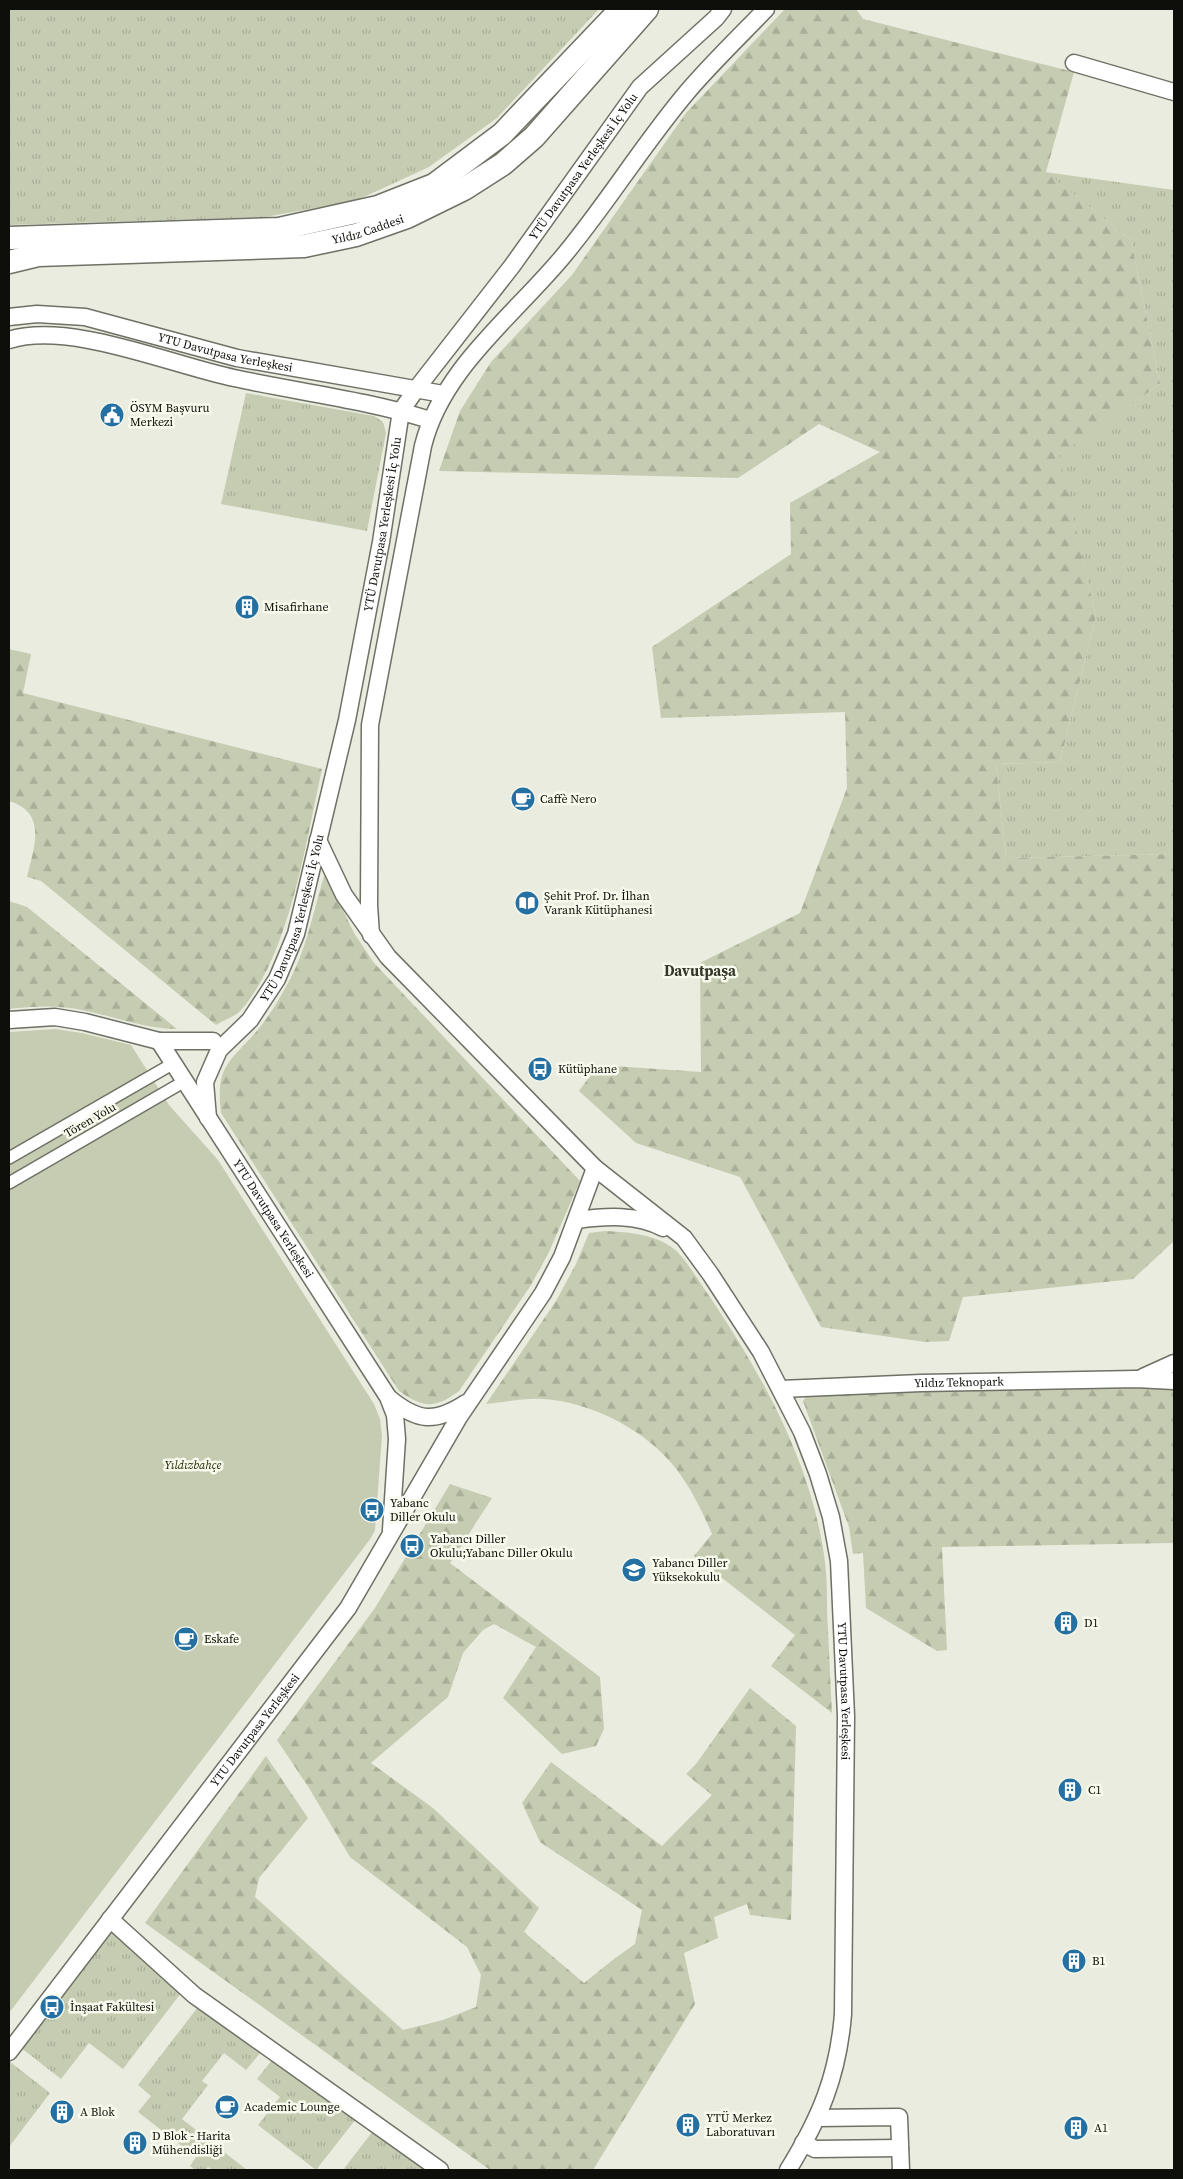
<svg xmlns="http://www.w3.org/2000/svg" width="1183" height="2179" font-family="'Source Serif 4',serif">
  <style>
    .grass { fill: url(#grass-tufts) }
    .forest { fill: url(#forest-firs) }
    .park { fill: #c6ccb1 }
    .lines { fill: none; stroke-linecap: round; stroke-linejoin: round }
    .pedestrian-casing { stroke: #6e7165; stroke-width: 14 }
    .minor-casing { stroke: #6e7165; stroke-width: 19 }
    .secondary-casing { stroke: #6e7165; stroke-width: 25 }
    .pedestrian { stroke: #fff; stroke-width: 11 }
    .minor { stroke: #fff; stroke-width: 16 }
    .secondary { stroke: #fff; stroke-width: 22 }
    .labels { text-anchor: middle; dominant-baseline: central; stroke-width: 5; stroke-linejoin: round; paint-order: stroke }
    .street-label { font-size: 12px; fill: #0e0e0a; stroke: #f7faec }
    .poi-label { font-size: 12px; fill: #0e0e0a; stroke: #f7faec; text-anchor: start }
    .park-label { font-size: 12px; font-style: italic; fill: #272d04; stroke: #f7faec }
    .quarter-label { font-size: 15px; font-weight: bold; fill: #35372d; stroke: #f7faec }
  </style>
  <defs>
    <pattern id="grass-tufts" width="24" height="20" patternUnits="userSpaceOnUse" patternTransform="scale(1.25)"><rect width="24" height="20" fill="#c6ccb1"/><path d="M3 7l-1-3M5 7V3M7 7l1-3M15 17l-1-3M17 17v-4M19 17l1-3" fill="none" stroke="#a9ae97"/></pattern>
    <pattern id="forest-firs" width="22" height="20" patternUnits="userSpaceOnUse" patternTransform="scale(1.25)"><rect width="22" height="20" fill="#c6ccb1"/><path d="M5 1l3.5 6h-7zM16 11l3.5 6h-7z" fill="#a9ae97"/></pattern>
  </defs>
  <rect width="100%" height="100%" fill="#e9ecdf"/>
  <path class="grass" d="M9 9H599L497 118 429 167 355 201 265 217 9 225Z
    M1045 172 1174 190V854L1006 858 996 764 1060 762 1096 616 1058 455 1160 384 1131 240Z
    M246 393 374 416 383 422 386 433 367 531 221 504Z
    M110 1929 181 1993 123 2069 89 2043 61 2079 20 2047Z
    M198 2007 261 2052 246 2070 224 2053 202 2081 208 2085 182 2119 247 2170H212L208 2167 205 2170H195L190 2166 196 2157 138 2112 151 2096 138 2085Z
    M272 2060 356 2119 316 2170 258 2125 280 2097 257 2079Z
    M9 2061 50 2093 9 2147Z
    M373 2131 427 2170H343Z"/>
  <path class="forest" d="M785 9H856L863 19 1074 72 1046 172 1131 240 1160 384 1059 455 1096 616 1060 762 996 764 1006 858 1174 854V1241L1133 1279 963 1297 949 1341 925 1342 821 1327 740 1177 636 1143 579 1091 598 1065 701 1072 700 963 800 913 847 788 845 712 661 718 652 647 791 554 790 503 880 452 819 424 738 478 439 471 460 411 491 362 572 275 686 113Z
    M9 649 31 654 23 693 322 769C306 841 290 953 242 1009 237 1016 224 1020 216 1025L41 881 27 877C34 847 48 813 9 801Z
    M325 873 354 933 374 963 580 1181 549 1252 531 1285 459 1391C435 1409 423 1408 399 1391L221 1113C215 1062 232 1062 260 1027 270 1015 279 999 287 985 307 950 313 911 325 873Z
    M9 901 27 907 177 1029C146 1029 116 1017 86 1011 60 1005 35 1006 9 1009Z
    M605 1231C628 1232 655 1234 674 1249 685 1257 701 1285 710 1297 763 1376 813 1466 825 1562 827 1578 827 1595 827 1611 829 1645 830 1679 832 1713L771 1666 795 1635 694 1556 712 1534C702 1511 692 1490 677 1470 648 1431 592 1402 543 1399 524 1398 505 1402 486 1404L556 1301 576 1264 589 1233Z
    M1174 1386V1543L942 1547 947 1650 937 1651 866 1608 863 1553 853 1554 849 1527 803 1401 809 1393Z
    M450 1484 492 1498 450 1563 600 1677 604 1729 596 1746 562 1754 503 1698 536 1647 494 1624 483 1630 463 1653 448 1697 371 1763 433 1808 539 1908 524 1932 584 1983 614 1959 635 1944 642 1910 540 1842 522 1803 551 1762 662 1846 712 1795 686 1774 696 1764 750 1688 796 1726 791 1920 750 1915 747 1904 714 1917 718 1938 684 1953 695 2004 593 2170H490L145 1923 266 1756 308 1818 259 1878 255 1897 403 2030 443 2020 476 2007 481 1975 467 1947 350 1857 309 1788 277 1740 375 1608Z"/>
  <path class="park" d="M55 1029 82 1033 131 1045 169 1105 218 1160 374 1404 380 1419 382 1436 375 1530 371 1538 9 2013V1032Z"/>
  <g class="lines">
    <defs>
      <path id="pedestrian" d="M9 1158 174 1063
        M9 1183 185 1081"/>
      <g id="minor">
        <path d="M1074 63 1174 92"/>
        <path id="s1" d="M9 317 37 314 85 317 237 358 443 394"/>
        <path d="M9 340C70 321 171 365 234 378 299 392 366 400 430 420"/>
        <path id="s2" d="M318 840 344 895 388 957 595 1168 684 1238 711 1275 761 1352 802 1432 818 1474 831 1517 839 1561 846 1716 843 2014C838 2076 820 2118 788 2170"/>
        <path d="M371 935 369 905 370 725 423 446C442 368 516 314 565 254 608 202 644 143 688 91 712 63 740 36 766 9"/>
        <path d="M9 1020 55 1017 85 1022 159 1041H213"/>
        <path id="s3" d="M159 1041 388 1397 395 1415 397 1439 391 1530"/>
        <path id="s4" d="M208 1118 205 1082 219 1050 250 1020 277 979 296 934 347 720 381 542 401 411 417 388 512 266 640 87 716 18 723 9"/>
        <path d="M577 1220C606 1216 637 1214 663 1228"/>
        <path d="M1143 1377 1174 1363"/>
        <path id="s5" d="M781 1389 921 1383 1136 1379 1174 1381"/>
        <path d="M389 1398C418 1422 435 1423 466 1403"/>
        <path d="M110 1919 194 1995 440 2170"/>
        <path id="s6" d="M9 2052 348 1608 459 1417 543 1293 562 1257 595 1168"/>
        <path d="M817 2118 899 2117 901 2170"/>
        <path d="M803 2143 815 2149 900 2148"/>
      </g>
      <g id="secondary">
        <path d="M9 238 279 229 378 207 434 185 502 134 621 9"/>
        <path id="s7" d="M9 262 38 255 304 246 356 235 407 217 464 189 503 164 534 137 647 9"/>
      </g>
    </defs>
    <use href="#pedestrian" class="pedestrian-casing"/>
    <use href="#minor" class="minor-casing"/>
    <use href="#secondary" class="secondary-casing"/>
    <use href="#pedestrian" class="pedestrian"/>
    <use href="#minor" class="minor"/>
    <use href="#secondary" class="secondary"/>
  </g>
  <defs>
    <symbol id="civic-disc" viewBox="-11 -11 22 22"><circle r="9.5" fill="#2470a3" stroke="#f7faec"/><path d="M-.6-6.5H3V-4.5H.6V-3L4-1V1h2V6H-6V1h2V-1L-.6-3ZM-1.2 2.5V6h2.4V2.5Z" fill="#fff"/></symbol>
    <symbol id="building-disc" viewBox="-11 -11 22 22"><circle r="9.5" fill="#2470a3" stroke="#f7faec"/><path d="M-4-6H4V6H1V3H-1V6H-4ZM-2.5-4.3h1.7v1.8h-1.7ZM.8-4.3h1.7v1.8H.8ZM-2.5-1h1.7V.8h-1.7ZM.8-1h1.7V.8H.8Z" fill="#fff"/></symbol>
    <symbol id="cafe-disc" viewBox="-11 -11 22 22"><circle r="9.5" fill="#2470a3" stroke="#f7faec"/><path d="M-5.5-4.5H6V0H3Q3 3.5 0 3.5H-2.5Q-5.5 3.5-5.5 0ZM3-3.2v2h1.7v-2ZM-6 4.5H4V6H-6Z" fill="#fff"/></symbol>
    <symbol id="library-disc" viewBox="-11 -11 22 22"><circle r="9.5" fill="#2470a3" stroke="#f7faec"/><path d="M-6-4Q-3-5.5-.7-3.5V5Q-3 3-6 4ZM6-4Q3-5.5 .7-3.5V5Q3 3 6 4Z" fill="#fff"/></symbol>
    <symbol id="bus-disc" viewBox="-11 -11 22 22"><circle r="9.5" fill="#2470a3" stroke="#f7faec"/><path d="M-5-6H5V4H4V6H2V4H-2V6H-4V4H-5ZM-3.5-4V0h7V-4ZM-3.5 1.2v1.5H-2V1.2ZM2 1.2v1.5H3.5V1.2Z" fill="#fff"/></symbol>
    <symbol id="university-disc" viewBox="-11 -11 22 22"><circle r="9.5" fill="#2470a3" stroke="#f7faec"/><path d="M0-5L7-2L0 1L-7-2ZM-4 1L0 2.5L4 1V4Q0 6-4 4Z" fill="#fff"/></symbol>
  </defs>
  <g fill-rule="evenodd">
    <use href="#civic-disc" x="98" y="401" width="28" height="28"/>
    <use href="#building-disc" x="233" y="593" width="28" height="28"/>
    <use href="#cafe-disc" x="509" y="785" width="28" height="28"/>
    <use href="#library-disc" x="513" y="889" width="28" height="28"/>
    <use href="#bus-disc" x="526" y="1055" width="28" height="28"/>
    <use href="#bus-disc" x="358" y="1496" width="28" height="28"/>
    <use href="#bus-disc" x="398" y="1532" width="28" height="28"/>
    <use href="#university-disc" x="620" y="1556" width="28" height="28"/>
    <use href="#building-disc" x="1052" y="1609" width="28" height="28"/>
    <use href="#cafe-disc" x="172" y="1625" width="28" height="28"/>
    <use href="#building-disc" x="1056" y="1776" width="28" height="28"/>
    <use href="#building-disc" x="1060" y="1947" width="28" height="28"/>
    <use href="#bus-disc" x="38" y="1993" width="28" height="28"/>
    <use href="#cafe-disc" x="213" y="2093" width="28" height="28"/>
    <use href="#building-disc" x="48" y="2098" width="28" height="28"/>
    <use href="#building-disc" x="674" y="2111" width="28" height="28"/>
    <use href="#building-disc" x="1062" y="2114" width="28" height="28"/>
    <use href="#building-disc" x="121" y="2129" width="28" height="28"/>
  </g>
  <g class="labels">
    <g class="street-label">
      <text stroke="none"><textPath href="#s4" startOffset="1051">YTÜ Davutpasa Yerleşkesi İç Yolu</textPath></text>
      <text stroke="none"><textPath href="#s7" startOffset="362">Yıldız Caddesi</textPath></text>
      <text stroke="none"><textPath href="#s1" startOffset="221">YTU Davutpasa Yerleşkesi</textPath></text>
      <text stroke="none"><textPath href="#s4" startOffset="631">YTÜ Davutpasa Yerleşkesi İç Yolu</textPath></text>
      <text stroke="none"><textPath href="#s4" startOffset="226">YTÜ Davutpasa Yerleşkesi İç Yolu</textPath></text>
      <text transform="translate(90 1120) rotate(-30)">Tören Yolu</text>
      <text stroke="none"><textPath href="#s3" startOffset="211">YTU Davutpasa Yerleşkesi</textPath></text>
      <text stroke="none"><textPath href="#s5" startOffset="178">Yıldız Teknopark</textPath></text>
      <text stroke="none"><textPath href="#s2" startOffset="1038">YTU Davutpasa Yerleşkesi</textPath></text>
      <text stroke="none"><textPath href="#s6" startOffset="405">YTU Davutpasa Yerleşkesi</textPath></text>
    </g>
    <g class="poi-label">
      <text x="130" y="408">ÖSYM Başvuru<tspan x="130" dy="14">Merkezi</tspan></text>
      <text x="264" y="607">Misafirhane</text>
      <text x="540" y="799">Caffè Nero</text>
      <text x="544" y="896">Şehit Prof. Dr. İlhan<tspan x="544" dy="14">Varank Kütüphanesi</tspan></text>
      <text x="558" y="1069">Kütüphane</text>
      <text x="390" y="1503">Yabanc<tspan x="390" dy="14">Diller Okulu</tspan></text>
      <text x="430" y="1539">Yabancı Diller<tspan x="430" dy="14">Okulu;Yabanc Diller Okulu</tspan></text>
      <text x="652" y="1563">Yabancı Diller<tspan x="652" dy="14">Yüksekokulu</tspan></text>
      <text x="1084" y="1623">D1</text>
      <text x="204" y="1639">Eskafe</text>
      <text x="1088" y="1790">C1</text>
      <text x="1092" y="1961">B1</text>
      <text x="70" y="2007">İnşaat Fakültesi</text>
      <text x="244" y="2107">Academic Lounge</text>
      <text x="80" y="2112">A Blok</text>
      <text x="706" y="2118">YTÜ Merkez<tspan x="706" dy="14">Laboratuvarı</tspan></text>
      <text x="1094" y="2128">A1</text>
      <text x="152" y="2136">D Blok - Harita<tspan x="152" dy="14">Mühendisliği</tspan></text>
    </g>
    <g class="park-label">
      <text x="193" y="1465">Yıldızbahçe</text>
    </g>
    <g class="quarter-label">
      <text x="700" y="970">Davutpaşa</text>
    </g>
  </g>
  <rect width="1183" height="2179" fill="none" stroke="#0e0e0a" stroke-width="20"/>
</svg>
